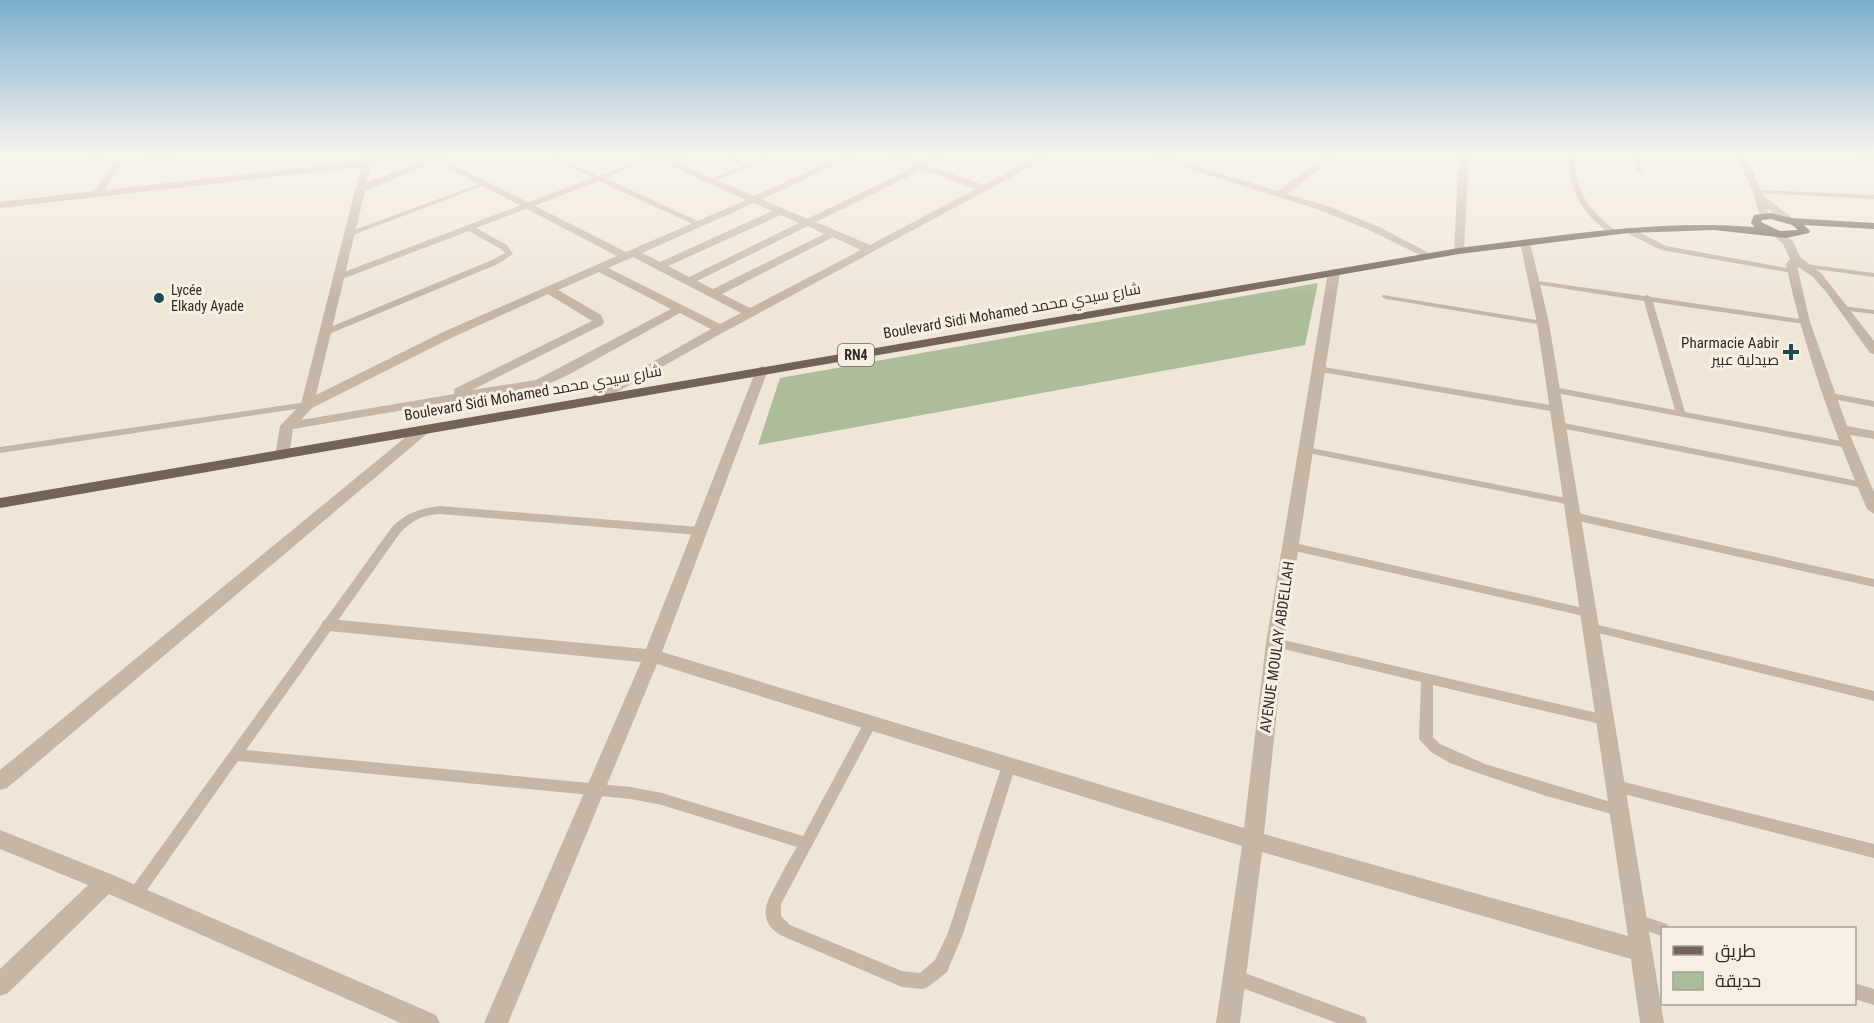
<svg xmlns="http://www.w3.org/2000/svg" width="1874" height="1023" font-family="'Roboto Condensed',Cairo,sans-serif">
  <style>
    .green { fill: #aebd99 }
    .lines { fill: none; stroke-linecap: round; stroke-linejoin: round }
    .service { fill: #c6b6a5; fill-rule: evenodd }
    .minor { fill: #c6b6a5; fill-rule: evenodd }
    .primary { fill: #736357; fill-rule: evenodd }
    .poi-dot { fill: #1e4a51; stroke: #f7efe3; stroke-width: 2 }
    .labels { text-anchor: middle; dominant-baseline: central; stroke-width: 6; stroke-linejoin: round; paint-order: stroke }
    .far-poi-label { font-size: 14px; fill: #322a26; stroke: #f7efe3; text-anchor: start }
    .shield { fill: #f7efe3; stroke: #6d655f; stroke-width: 1.5 }
    .shield-label { font-size: 14px; font-weight: bold; fill: #322a26 }
    .street-label { font-size: 15px; fill: #322a26; stroke: #f7efe3 }
    .poi-label { font-size: 15px; fill: #322a26; stroke: #f7efe3; text-anchor: end }
  </style>
  <rect width="100%" height="100%" fill="#efe6d8"/>
  <path class="green" d="M1318 283 1305 345 758 445 780 378Z"/>
  <g class="lines">
    <path class="service" d="M540 153H549L599 176 652 156H656V158L605 178 704 224 697 226 599 181 476 228 507 245 513 254 498 264 329 334H323V330L492 260 505 253 501 249 469 231 342 279H336V275L593 178Z
      M688 153H698L672 164 667 163Z
      M714 153H723L746 164 770 153H779L712 183 710 182V180L741 166Z
      M1570 153H1576C1573 189 1587 208 1614 229V233C1607 233 1603 228 1597 223 1577 204 1567 182 1570 153Z
      M1632 153H1638L1642 173 1637 172Z
      M1825 153H1846L1874 157V161Z
      M482 183 487 184 353 235 346 233Z
      M1758 190 1874 195V199L1756 193 1755 192Z
      M1625 228H1631L1666 246 1792 269 1796 271 1792 273 1661 250 1625 232Z
      M1797 263 1874 273V277L1800 267H1797Z
      M1531 280 1644 296 1647 295 1651 297 1807 320 1808 322 1804 324 1653 302 1685 412 1847 442 1852 445 1847 448 1551 392 1549 390 1554 387 1675 410 1644 301 1534 284 1530 282Z
      M1383 295 1543 321 1547 323 1543 325 1386 299 1382 297Z
      M1841 306 1874 310V314L1841 310Z
      M1318 366 1556 406 1561 409 1556 412 1315 371V367Z
      M1831 393 1874 401V407L1828 398 1826 396Z
      M307 402 310 403 312 405 310 407 0 453V447Z
      M1559 422 1863 482 1868 485 1863 488 1556 427 1554 425 1556 423Z
      M1306 447 1571 499 1576 502 1571 505 1303 452 1301 450 1303 448Z
      M440 506 699 527 704 531 699 535 440 514C423 515 412 520 400 533L246 750 631 787 662 793 803 836 866 719 871 718 876 719 877 723 781 904V916L790 925 902 971 920 973 935 960 948 933 1002 765 1004 761 1009 759 1014 761 1016 765 963 934 947 972 928 987 922 989 902 987 780 935C756 919 767 901 778 881 784 869 790 858 797 847L662 805 631 799 238 761 140 900 135 902 130 900 128 895 130 890 392 527C406 513 421 508 440 506Z
      M1573 512 1874 579V587L1569 519 1568 516 1569 513Z
      M1290 542 1588 609 1592 610 1594 613 1592 616 1588 617 1286 549 1285 546Z
      M1590 623 1874 691V701L1586 630 1584 627 1586 624Z
      M1275 638 1610 716 1611 720 1610 724 1605 725 1433 685V737L1440 744 1485 764 1624 806 1626 810 1624 814 1619 816 1546 796 1478 773 1450 763 1431 752 1419 739 1421 682 1271 646 1269 643 1271 640Z
      M1616 780 1874 844V858L1616 792 1611 790 1609 786 1611 782Z
      M1637 914 1667 924 1669 928H1662V936L1632 926 1629 921 1632 916Z
      M1234 969 1359 1015 1365 1017 1367 1023H1337L1234 985 1228 983 1226 977 1228 971Z
      M1854 983 1874 989V1005L1854 999Z"/>
    <path class="minor" d="M76 153C92 153 108 161 121 161 154 159 186 153 219 153L121 166 105 190 362 161 365 155H371L372 160 429 153H452L451 156 440 158 626 252 746 200 642 153H655L754 196 850 153H863L762 199 807 219 914 167 880 153H894L921 163 941 153H953L930 166 984 185 1044 153H1056L724 332 601 401 596 402 589 398 711 329 680 313 568 375 544 386 293 429 289 456 282 460 275 456 280 426 301 404 361 167 0 208V202L94 191 112 165ZM427 159 366 183 371 166 431 159 617 256 441 333 316 395 365 191 430 164 432 162ZM922 170 976 189 870 245 816 222ZM754 203 772 211 660 262 642 253ZM781 215 799 223 689 277 668 266ZM808 226 824 234 713 289 697 281ZM833 237 861 250 750 308 722 294ZM633 257 741 313 720 324 608 268ZM599 272 671 309 536 380 472 390 602 325 604 322 601 315 558 290ZM548 294 592 321 454 389V394L301 420 312 408 449 339Z
      M1138 153H1153L1278 191 1330 153H1341L1287 194 1328 206 1379 227 1435 256 1434 258H1426L1371 231 1320 210Z
      M1459 153H1469L1464 251 1459 254 1454 251Z
      M1735 153H1744L1764 196 1791 217V221H1783L1767 208 1769 216 1760 218 1753 192Z
      M1775 230 1792 240 1801 258 1821 273 1874 341V354L1870 353 1827 293 1813 277 1797 266 1810 322 1847 426 1874 431V439L1850 435 1874 492V514L1867 509C1833 429 1804 349 1786 264L1790 259 1783 244 1770 233Z
      M1525 239 1530 242 1549 323 1664 1023H1640L1631 959 1262 852 1240 1023H1216L1242 846 657 664 508 1023H484L641 662 329 631 323 629 321 625 323 621 329 619 646 649 756 370 762 366 768 370 662 652 1244 828 1266 643 1328 272 1334 269 1340 272 1284 643 1264 834 1628 936 1547 390 1537 323 1520 242Z
      M423 426 428 427 430 430 428 433 7 788 0 790V770L418 427Z
      M0 830 113 875 436 1015 440 1023H401L109 894 8 993 0 996V969L88 885 0 849Z"/>
    <path class="primary" d="M1771 213 1791 218 1874 223V229L1804 225 1810 231 1809 233 1786 238 1714 230 1628 233 1459 254 0 508V498L1459 248C1558 236 1656 219 1755 227L1751 223 1754 215ZM1771 219 1792 225 1798 230 1780 231 1761 222 1762 220Z"/>
  </g>
  <linearGradient id="sky" x2="0" y2="1"><stop stop-color="#7baecf"/><stop offset="0.52" stop-color="#f8f4ed"/><stop offset="1" stop-color="#f8f4ed" stop-opacity="0"/></linearGradient>
  <rect width="1874" height="297" fill="url(#sky)"/>
  <g class="poi-dot">
    <circle cx="159" cy="298" r="6"/>
    <path d="M1788 343h6v6h6v6h-6v6h-6v-6h-6v-6h6z"/>
  </g>
  <g class="labels">
    <g class="far-poi-label">
      <text x="171" y="290">Lycée<tspan x="171" dy="16">Elkady Ayade</tspan></text>
    </g>
    <rect class="shield" x="838" y="344" width="36" height="22" rx="4.5"/>
    <g class="shield-label">
      <text x="856" y="355">RN4</text>
    </g>
    <g class="street-label">
      <text transform="translate(1012 311) rotate(-10)">Boulevard Sidi Mohamed شارع سيدي محمد</text>
      <text transform="translate(533 393) rotate(-10)">Boulevard Sidi Mohamed شارع سيدي محمد</text>
      <text transform="translate(1277 647) rotate(-82)">AVENUE MOULAY ABDELLAH</text>
    </g>
    <g class="poi-label">
      <text x="1779" y="343">Pharmacie Aabir<tspan x="1779" dy="17">صيدلية عبير</tspan></text>
    </g>
  </g>
  <rect x="1661" y="927" width="195" height="78" fill="#f7efe3" stroke="#a8a097" stroke-width="1.5"/>
  <rect x="1673" y="946" width="30" height="9" fill="#736357" stroke="#a8a097" stroke-width="1.5"/>
  <text x="1715" y="957" font-size="18" fill="#322a26">طريق</text>
  <rect x="1673" y="972" width="30" height="18" fill="#aebd99" stroke="#a8a097" stroke-width="1.5"/>
  <text x="1715" y="987" font-size="18" fill="#322a26">حديقة</text>
</svg>
